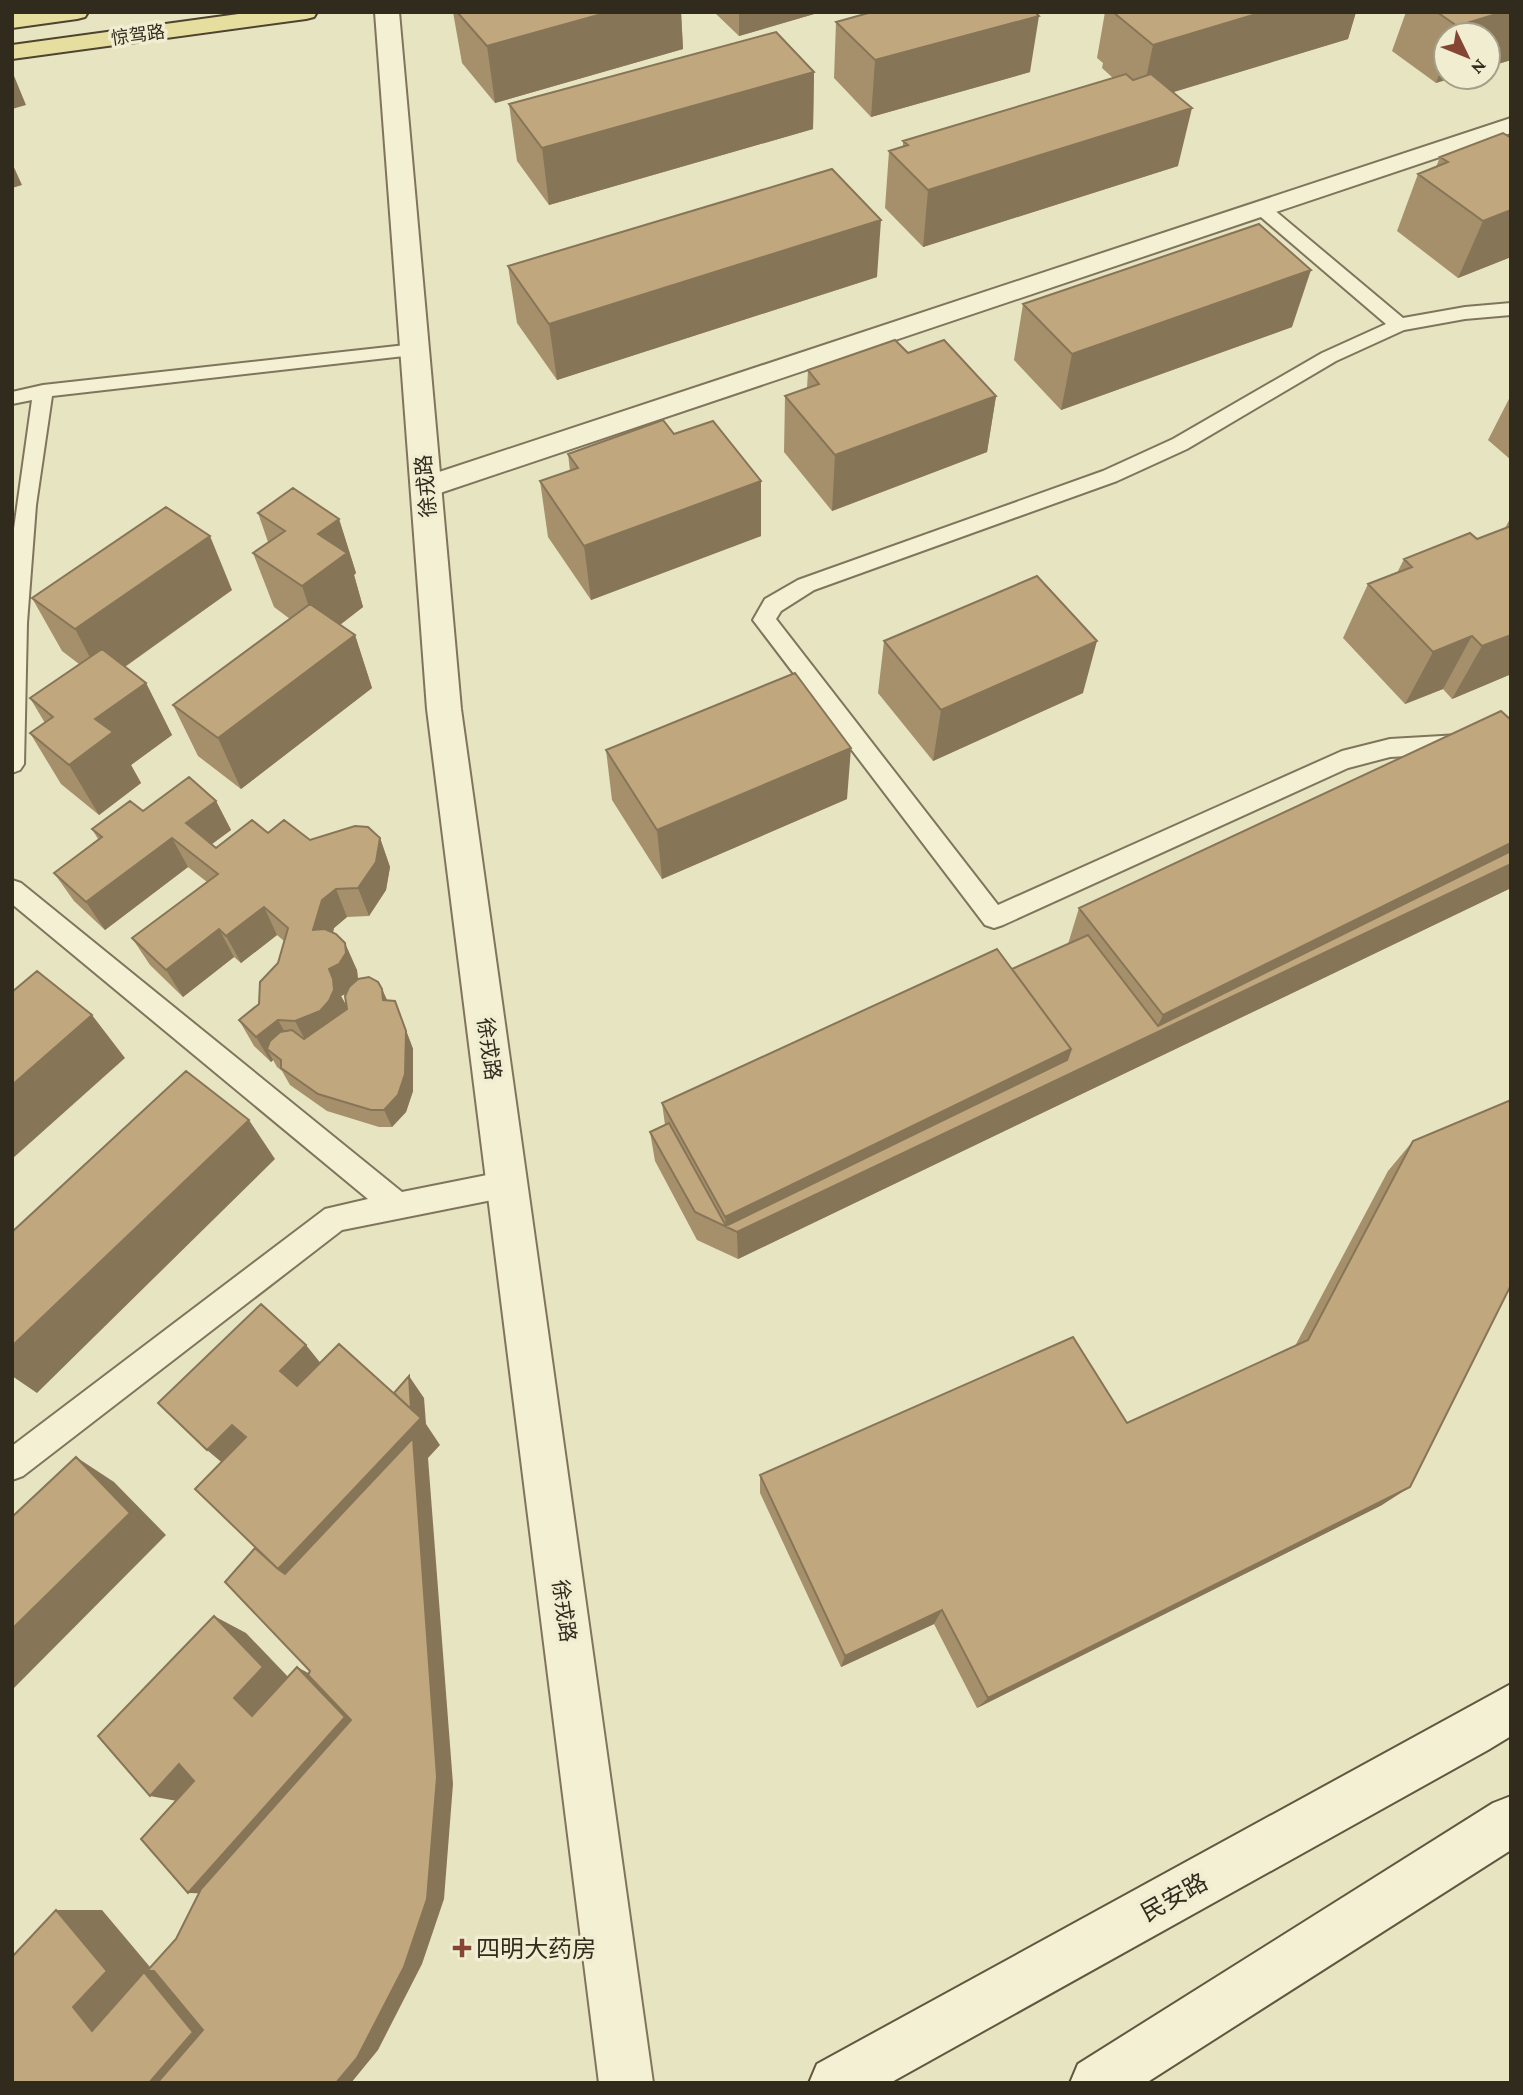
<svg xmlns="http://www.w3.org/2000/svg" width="1523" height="2095" font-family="'Crimson Pro','Noto Sans SC',serif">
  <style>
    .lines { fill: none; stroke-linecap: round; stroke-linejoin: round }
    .service-casing { stroke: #7f755c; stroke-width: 4 }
    .minor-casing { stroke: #7f755c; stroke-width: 4 }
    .tertiary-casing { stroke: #7f755c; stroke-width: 4 }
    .secondary-casing { stroke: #61573f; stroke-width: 4 }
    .primary-casing { stroke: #4d4330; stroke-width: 4 }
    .service { fill: #f3f0d4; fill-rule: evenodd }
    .minor { fill: #f3f0d4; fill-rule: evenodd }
    .tertiary { fill: #f3f0d4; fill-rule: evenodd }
    .secondary { fill: #f3f0d4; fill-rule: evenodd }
    .primary { fill: #e6de9e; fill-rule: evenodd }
    .wall { fill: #a6906c; fill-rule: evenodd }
    .shaded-wall { fill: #877558 }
    .building { fill: #c1a77d; stroke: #877558; stroke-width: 2 }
    .poi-dot { fill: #864434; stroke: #f0edd1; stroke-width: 2.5 }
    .labels { text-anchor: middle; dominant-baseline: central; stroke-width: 7; stroke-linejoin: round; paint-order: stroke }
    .far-street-label { font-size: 18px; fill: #312b1e; stroke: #f0edd1 }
    .street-label { font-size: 21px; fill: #312b1e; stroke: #f0edd1 }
    .near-street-label { font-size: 24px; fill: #312b1e; stroke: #f0edd1 }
    .near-poi-label { font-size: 24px; fill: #312b1e; stroke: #f0edd1; text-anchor: start }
  </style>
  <rect width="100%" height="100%" fill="#e7e4c2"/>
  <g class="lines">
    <defs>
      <path id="service" d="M1261 203 1267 204 1403 318 1465 307 1511 303V315L1465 319 1404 330 1336 361 1187 449 1117 481 814 590 781 611 776 619 998 905 1342 751 1390 739 1511 732V750L1390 757 1348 768 1003 925 994 928 985 925 753 620 765 599 798 580 1103 471 1173 439 1322 353 1386 324 1255 212 1252 208Z
        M415 344 422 346 425 350 422 354 52 396 36 505 27 623 24 764 20 770 12 773V543L32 400 12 404V392L43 385Z
        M12 880 21 883 402 1192 507 1171 517 1175 521 1184 517 1193 507 1197 342 1230 23 1476 12 1480V1446L325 1209 368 1199 12 904Z"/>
      <path id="minor" d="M1511 118V133L437 494 426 497 415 494 411 487 415 480Z"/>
      <path id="tertiary" d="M375 12H399L461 709 653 2083H599L427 709Z"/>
      <path id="secondary" d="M1511 1684V1736L1488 1750 890 2083H809L817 2064Z
        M1511 1796V1850L1146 2083H1070L1078 2064 1493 1803Z"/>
      <path id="primary" d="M25 12H88L85 17 77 19 12 28V14Z
        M253 12H317L314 17 306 19 12 59V45Z"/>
    </defs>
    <use href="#service" class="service-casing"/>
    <use href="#minor" class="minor-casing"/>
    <use href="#tertiary" class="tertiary-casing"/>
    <use href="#secondary" class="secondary-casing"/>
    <use href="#primary" class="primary-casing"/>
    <use href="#service" class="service"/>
    <use href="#minor" class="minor"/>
    <use href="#tertiary" class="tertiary"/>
    <use href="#secondary" class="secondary"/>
    <use href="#primary" class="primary"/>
  </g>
  <path class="wall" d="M453 12H681L683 49 495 103 462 63Z
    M714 12H821L739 36Z
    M1105 12H1356L1348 39 1172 92 1178 166 923 247 885 208 889 151 903 147V141L1113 78 1102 68 1103 63 1097 58Z
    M1406 12H1511V60L1488 67V35H1446V77L1436 83 1392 51Z
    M836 22 1030 72 871 117 834 78Z
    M814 72 813 129 549 205 517 161 509 104Z
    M1511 138V257L1458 278 1397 231 1418 174 1436 167 1440 157Z
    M508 266 877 277 557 380 517 323Z
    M1023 304 1292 327 1061 410 1014 360Z
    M908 353 996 396 987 452 832 511 784 452 785 396 807 388 808 370Z
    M1511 395V460L1488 440Z
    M674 434 761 481V536L591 600 548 537 540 481 570 471 568 454Z
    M258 513 339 519 356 573 354 575 363 607 340 625 355 635 372 688 241 789 198 756 173 705 290 619 274 607 253 553 268 542Z
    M1511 517V672L1509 675 1452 699 1443 689 1405 704 1343 638 1368 584 1397 573 1404 559 1477 539 1505 528Z
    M232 590 125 667 146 683 172 735 131 765 141 783 99 815 61 784 30 733 45 723 30 698 79 664 62 651 32 598Z
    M884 641 1083 693 933 761 878 693Z
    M606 750 847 799 662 879 612 800Z
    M216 801 231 830 212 844 216 848 268 833 310 840 380 838 390 867 386 890 369 916 347 917 334 928 333 933 357 970 358 979 382 989 387 1000 395 1001 413 1049V1091L406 1112 392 1127H379L327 1111 290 1085 282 1071 277 1067 273 1060 271 1062 254 1046 239 1020 259 1004 278 963 284 941 277 935 241 963 234 957 183 997 150 965 132 938 207 882 188 867 105 930 74 901 54 873 98 839 92 829 143 811ZM346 994 347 1009 346 1010V1005L341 996Z
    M1511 888 738 1259 697 1240 655 1161 650 1132 665 1125 662 1103 1012 969 1068 944 1079 908Z
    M1413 1141 1382 1505 977 1708 934 1624 841 1667 760 1493V1475L1127 1423 1295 1346 1388 1171Z"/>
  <path class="shaded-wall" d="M609 12H681L683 49 495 103 487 46Z
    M739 12H821L739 36Z
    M1263 12H1356L1348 39 1141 102 1153 45Z
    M1503 12H1511V60L1488 67V35H1454L1457 26Z
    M1039 16 1030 72 871 117 875 60Z
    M1446 56V77H1456L1436 83Z
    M12 71 26 105 12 109Z
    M814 72 813 129 549 205 542 148Z
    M1192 108 1178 166 923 247 928 190Z
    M12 163 22 185 12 188Z
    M1511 210V257L1458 278 1483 221Z
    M881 220 877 277 557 380 549 324Z
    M1311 270 1292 327 1061 410 1072 354Z
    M996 396 987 452 832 511 835 455Z
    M761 481V536L591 600 584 546Z
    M339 519 356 573 354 575 363 607 320 640 302 586 318 534Z
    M210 536 232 590 103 682 75 629Z
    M355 635 372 688 241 789 218 738Z
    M1511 635V672L1509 675 1452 699 1482 646Z
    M1472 636 1443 689 1405 704 1433 652Z
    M1097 641 1083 693 933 761 941 710Z
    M146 683 172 735 131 765 141 783 99 815 69 765 95 719Z
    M851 748 847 799 662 879 657 830Z
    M216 801 231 830 201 852 186 823Z
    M172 838 188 867 105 930 86 902Z
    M380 838 390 867 386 890 369 916 358 888Z
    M1511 843V888L738 1259 737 1232 726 1227 725 1217 1071 1049 1154 1033 1163 1015Z
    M336 889 347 917 334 928 326 957 313 930 322 900Z
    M264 907 277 935 241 963 226 936Z
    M219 929 234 957 183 997 166 970Z
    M345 943 357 970 358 980 351 991 341 996 346 1005V1016L309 1047 295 1021Z
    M382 989 390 1007 383 1000Z
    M395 1001 413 1049V1091L406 1112 392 1127 384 1110Z
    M92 1015 125 1058 12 1159V1085Z
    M278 1020 292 1045 267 1049 273 1060 271 1062 256 1037Z
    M249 1120 275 1159 37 1393 12 1376V1346Z
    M306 1345 331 1376 307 1400 280 1371Z
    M409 1376 424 1398 426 1424 440 1445 428 1458 453 1784 444 1899 422 1964 378 2050 351 2083H336L427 1899 306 1589 278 1569 411 1412Z
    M232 1425 262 1452 238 1476 207 1450Z
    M76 1457 114 1482 166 1535 12 1690V1629Z
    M1410 1487 1382 1505 977 1708 988 1698Z
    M942 1610 934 1624 841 1667 845 1656Z
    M214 1616 246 1633 293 1682 252 1716 234 1698Z
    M297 1667 325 1682 370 1729 225 1894 188 1893Z
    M179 1764 215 1773 188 1803 150 1796Z
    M56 1910H102L150 1967 146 1971 184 1967 231 2024 181 2083H149L92 2031 73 2007Z"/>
  <path class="building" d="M457 12H609L487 46Z
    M872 12H1035L1039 16 875 60 836 22Z
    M1113 12H1263L1153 45Z
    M1437 12H1503L1457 26Z
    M776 32 814 72 542 148 509 104Z
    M1126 74 1133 80 1151 74 1192 108 928 190 889 151 908 145 903 141Z
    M1503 133 1511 138V210L1483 221 1418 174 1448 162 1440 157Z
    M832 169 881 220 549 324 508 266Z
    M1259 224 1311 270 1072 354 1023 304Z
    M895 340 908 353 944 340 996 396 835 455 785 396 819 384 808 370Z
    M663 420 674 434 713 421 761 481 584 546 540 481 578 468 568 454Z
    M293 488 339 519 318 534 347 553 302 586 253 553 285 531 258 513Z
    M166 507 210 536 75 629 32 598Z
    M1511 526V635L1482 646 1472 636 1433 652 1368 584 1412 567 1404 559 1470 533 1477 539Z
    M1037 576 1097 641 941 710 884 641Z
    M310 604 355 635 218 738 173 705Z
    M102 649 146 683 95 719 113 732 69 765 30 733 53 717 30 698Z
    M795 673 851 748 657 830 606 750Z
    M1501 711 1511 720V843L1163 1015 1079 908Z
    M189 777 216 801 186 823 216 848 252 820 268 833 284 820 310 840 355 826 368 827 380 838 376 862 358 888 336 889 322 900 313 930 325 929 336 934 345 943 346 953 339 964 329 969 333 979 334 990 329 1001 320 1011 295 1021 278 1020 256 1037 239 1020 259 1004 260 982 278 963 288 928 264 907 226 936 219 929 166 970 132 938 218 874 172 838 86 902 54 873 102 837 92 829 130 801 143 811Z
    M1511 851V864L737 1232 695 1212 650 1132 669 1123 726 1226 1067 1060 1071 1049 1012 969 1088 935 1158 1026Z
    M997 949 1071 1049 725 1217 662 1103Z
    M37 971 92 1015 12 1085V992Z
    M369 977 378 982 382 989 383 1000 395 1001 406 1031 405 1074 398 1095 384 1110H371L318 1094 281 1068V1060L267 1049 270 1041 280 1032 292 1030 304 1039 347 1009 345 996 349 987 358 979Z
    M186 1071 249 1120 12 1346V1232Z
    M1511 1100V1285L1410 1487 988 1698 942 1610 845 1656 760 1475 1073 1337 1127 1423 1308 1340 1413 1141Z
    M261 1304 306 1345 280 1371 297 1386 339 1344 421 1418 278 1569 195 1489 246 1437 232 1425 207 1450 158 1403Z
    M409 1376 411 1409 394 1393Z
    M413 1438 437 1777 427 1899 404 1967 357 2058 336 2083H157L203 2030 154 1971H147L176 1939 201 1889 351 1720 308 1675 310 1671 225 1582 255 1548 278 1569 285 1574Z
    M76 1457 130 1513 12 1629V1517Z
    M214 1616 263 1667 234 1698 252 1716 297 1667 345 1717 188 1893 141 1839 194 1781 179 1764 150 1796 98 1736Z
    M56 1910 107 1971 73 2007 92 2031 144 1972 193 2032 149 2083H12V1957Z"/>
  <path class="poi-dot" d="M458.5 1937.5h7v7h7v7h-7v7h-7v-7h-7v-7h7z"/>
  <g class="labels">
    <g class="far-street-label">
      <text transform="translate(138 35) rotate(-8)">惊驾路</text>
    </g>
    <g class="street-label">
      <text transform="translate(426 486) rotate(-95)">徐戎路</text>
      <text transform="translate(489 1049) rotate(82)">徐戎路</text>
      <text transform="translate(564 1611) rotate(82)">徐戎路</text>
    </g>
    <g class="near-street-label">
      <text transform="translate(1174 1897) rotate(-29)">民安路</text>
    </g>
    <g class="near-poi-label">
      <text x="476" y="1948">四明大药房</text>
    </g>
  </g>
  <rect width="1523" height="2095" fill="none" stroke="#312b1e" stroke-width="28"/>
  <g transform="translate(1467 56) rotate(133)"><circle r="33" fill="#f0edd1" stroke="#a49f89" stroke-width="2"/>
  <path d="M0-5L12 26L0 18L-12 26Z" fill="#864434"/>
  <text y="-10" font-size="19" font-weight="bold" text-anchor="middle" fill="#312b1e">N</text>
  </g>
</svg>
